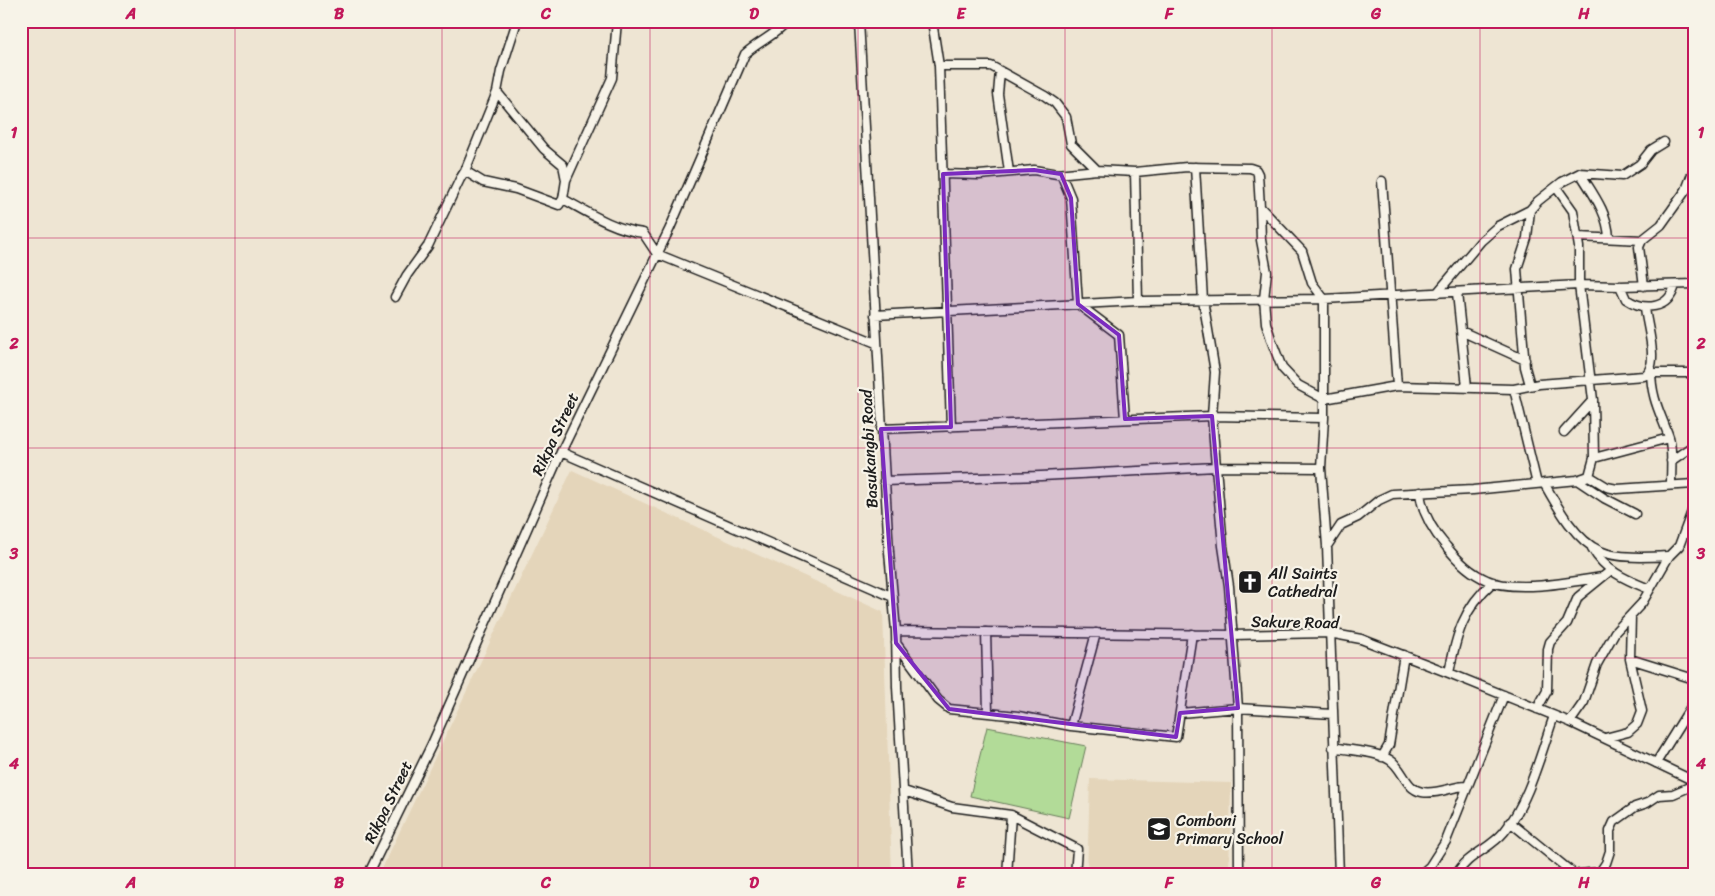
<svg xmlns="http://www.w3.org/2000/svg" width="1715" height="896" font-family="Sriracha,sans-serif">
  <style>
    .built { fill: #e4d5ba }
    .green { fill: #b2db98; stroke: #677c5a }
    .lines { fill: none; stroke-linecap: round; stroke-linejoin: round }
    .minor-casing { stroke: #1c1c1c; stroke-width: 11 }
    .minor { stroke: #f7f3e8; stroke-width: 8 }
    .marked { fill: #7b2cbf; fill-opacity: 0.2; stroke: #7b2cbf; stroke-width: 4; stroke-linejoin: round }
    .grid { fill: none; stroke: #c2185b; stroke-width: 1; stroke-opacity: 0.55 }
    .labels { text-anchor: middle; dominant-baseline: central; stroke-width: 4.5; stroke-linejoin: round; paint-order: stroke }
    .street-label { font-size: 16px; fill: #1c1c1c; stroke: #f7f3e8 }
    .poi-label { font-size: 16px; fill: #1c1c1c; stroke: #f7f3e8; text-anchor: start }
    .neatline { fill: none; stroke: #c2185b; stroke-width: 2 }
    .grid-label { font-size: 16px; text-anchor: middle; font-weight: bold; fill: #c2185b }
  </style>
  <rect width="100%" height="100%" fill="#eee5d3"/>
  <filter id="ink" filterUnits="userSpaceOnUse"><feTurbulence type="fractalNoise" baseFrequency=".02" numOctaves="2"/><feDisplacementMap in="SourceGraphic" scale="10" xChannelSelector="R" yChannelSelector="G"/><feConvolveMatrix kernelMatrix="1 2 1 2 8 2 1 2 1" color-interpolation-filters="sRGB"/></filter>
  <g filter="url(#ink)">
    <path class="built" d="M572 470 883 612 892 875H379Z
      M1090 779 1231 783 1229 875H1087Z"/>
    <path class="green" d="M987 727 1086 746 1069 818 970 796Z"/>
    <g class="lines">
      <defs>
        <path id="minor" d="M517 21 501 71 497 92 544 149 563 165 566 180 563 199C587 212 615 230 643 233L657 254 876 343
          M859 21 889 552 896 631 897 687 908 875
          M932 21 939 66H991L1045 96 1055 103 1066 117 1071 144 1097 170
          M939 66 951 427
          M1000 71 998 94 1009 172
          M1195 167 1203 300 1215 372 1212 416 1216 467 1223 546 1229 586 1238 708 1239 875
          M465 171 483 182 516 189 559 205 563 199
          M1135 172 1138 301
          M1580 173C1593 194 1608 213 1609 238
          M943 174 979 175 1034 170 1057 174 1097 170 1135 172 1187 167 1250 168 1256 170 1258 174 1260 207 1302 251 1312 283 1324 299V418L1321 468 1327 546 1339 875
          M1061 174 1071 198 1078 304 1119 335 1125 419
          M566 180 612 78 617 21
          M1382 181 1397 386
          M1260 207 1261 240 1267 272 1264 299 1266 323 1272 342 1282 368 1298 385 1324 399 1397 386 1514 389 1539 384 1644 376C1661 365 1646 325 1645 307
          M1578 237 1642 240
          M1620 286 1626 299C1644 311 1669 310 1675 285
          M1644 286 1639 247 1642 240 1661 225 1686 190 1694 169
          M1437 293 1481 241 1498 226 1530 210 1538 201 1562 182 1580 173 1622 176 1640 164 1651 150 1664 142
          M1457 293 1467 387
          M395 297 407 275 428 246 460 179 465 171 497 92
          M875 315 1138 301 1324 299 1579 285 1620 286 1694 284
          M1461 331 1525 360
          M1651 370C1651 398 1660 412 1669 437 1673 452 1671 469 1671 484
          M1651 373H1694
          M1530 385 1525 367 1517 269 1527 238 1530 210
          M1514 389 1537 484
          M881 429 1212 416 1324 418
          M1564 432 1593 400
          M561 452 893 597
          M1594 458 1669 438
          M1671 461 1694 445
          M1589 476 1607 487 1617 489 1694 484
          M1577 480 1604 498 1635 514
          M884 481 1041 476 1216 467 1321 468
          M1544 483C1557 506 1575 540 1600 551 1617 559 1650 557 1669 556
          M1420 492C1422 513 1432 530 1446 546 1457 560 1470 573 1487 580 1513 593 1573 582 1602 577
          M1327 546 1341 525 1358 517 1379 500 1392 494 1473 490 1577 480 1589 476 1594 458 1593 400 1579 285V247L1573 211 1556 187
          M1592 548C1605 571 1625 579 1649 589
          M896 631 1233 635 1329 633 1361 639 1449 673 1570 722 1694 781
          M986 632 988 712
          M896 643 938 700 949 709 1018 716 1071 726 1176 737 1192 634
          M1630 659 1694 679
          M1449 673C1456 636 1463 608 1493 582
          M1537 709 1547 691 1548 649 1550 642 1567 623 1578 597 1610 571
          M1180 713 1238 708 1332 714
          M1570 722 1584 702 1597 664 1615 632 1642 603 1669 556 1679 546 1694 506
          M1071 726 1096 633
          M1605 738 1628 732 1637 724 1642 711 1630 659 1631 615
          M1333 747C1351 751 1375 751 1390 760 1403 768 1405 789 1422 792 1437 795 1452 786 1467 786
          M1382 757 1389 745 1404 655
          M1656 763 1694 702
          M904 791 952 807 1011 815 1077 849 1075 875
          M1510 822 1574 874
          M368 875 432 744 561 452 670 228 745 54C759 41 775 36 787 21
          M1007 875 1011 815
          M1420 875 1430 866 1446 841 1504 695
          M1456 875C1467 855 1490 849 1504 832 1529 802 1541 752 1554 716
          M1570 875 1600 872 1606 863 1610 851V831L1614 822 1635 807 1647 803 1659 795 1673 794 1694 785"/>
      </defs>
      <use href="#minor" class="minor-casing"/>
      <use href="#minor" class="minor"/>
    </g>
  </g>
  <path class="marked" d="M1034 170 1061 174 1071 198 1078 304 1119 335 1125 419 1212 416 1238 708 1180 713 1176 737 949 709 896 643 881 429 951 427 943 174Z"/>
  <path class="grid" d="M235 21V875M442 21V875M650 21V875M858 21V875M1065 21V875M1272 21V875M1480 21V875M21 238H1694M21 448H1694M21 658H1694"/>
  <defs>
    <symbol id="church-square" viewBox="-11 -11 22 22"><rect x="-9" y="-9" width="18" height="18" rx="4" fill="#1c1c1c" stroke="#f7f3e8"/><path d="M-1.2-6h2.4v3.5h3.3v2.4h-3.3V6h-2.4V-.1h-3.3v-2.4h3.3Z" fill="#fff"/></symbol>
    <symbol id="school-square" viewBox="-11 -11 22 22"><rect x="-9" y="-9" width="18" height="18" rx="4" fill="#1c1c1c" stroke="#f7f3e8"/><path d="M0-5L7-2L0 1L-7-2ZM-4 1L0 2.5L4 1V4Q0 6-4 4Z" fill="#fff"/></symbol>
  </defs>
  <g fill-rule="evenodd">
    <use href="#church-square" x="1236" y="568" width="28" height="28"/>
    <use href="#school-square" x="1145" y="815" width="28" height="28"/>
  </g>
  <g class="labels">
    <g class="street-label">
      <text transform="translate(555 434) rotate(-65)">Rikpa Street</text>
      <text transform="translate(869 449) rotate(-93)">Basukangbi Road</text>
      <text transform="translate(1295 622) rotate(1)">Sakure Road</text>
      <text transform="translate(388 802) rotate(-64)">Rikpa Street</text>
    </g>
    <g class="poi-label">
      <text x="1268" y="573">All Saints<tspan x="1268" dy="18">Cathedral</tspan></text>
      <text x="1176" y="820">Comboni<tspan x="1176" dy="18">Primary School</tspan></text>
    </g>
  </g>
  <rect width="1715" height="896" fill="none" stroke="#f7f3e8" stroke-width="55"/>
  <rect x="28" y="28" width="1660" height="840" class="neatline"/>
  <g class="grid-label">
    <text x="131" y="19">A</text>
    <text x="339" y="19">B</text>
    <text x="546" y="19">C</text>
    <text x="754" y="19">D</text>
    <text x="961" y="19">E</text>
    <text x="1169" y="19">F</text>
    <text x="1376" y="19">G</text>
    <text x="1584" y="19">H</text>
    <text x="14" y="138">1</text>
    <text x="1701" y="138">1</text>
    <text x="14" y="349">2</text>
    <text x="1701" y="349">2</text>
    <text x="14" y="559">3</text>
    <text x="1701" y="559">3</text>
    <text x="14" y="769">4</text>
    <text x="1701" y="769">4</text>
    <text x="131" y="888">A</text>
    <text x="339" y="888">B</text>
    <text x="546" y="888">C</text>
    <text x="754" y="888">D</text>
    <text x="961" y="888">E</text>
    <text x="1169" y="888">F</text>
    <text x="1376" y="888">G</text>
    <text x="1584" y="888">H</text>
  </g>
</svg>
